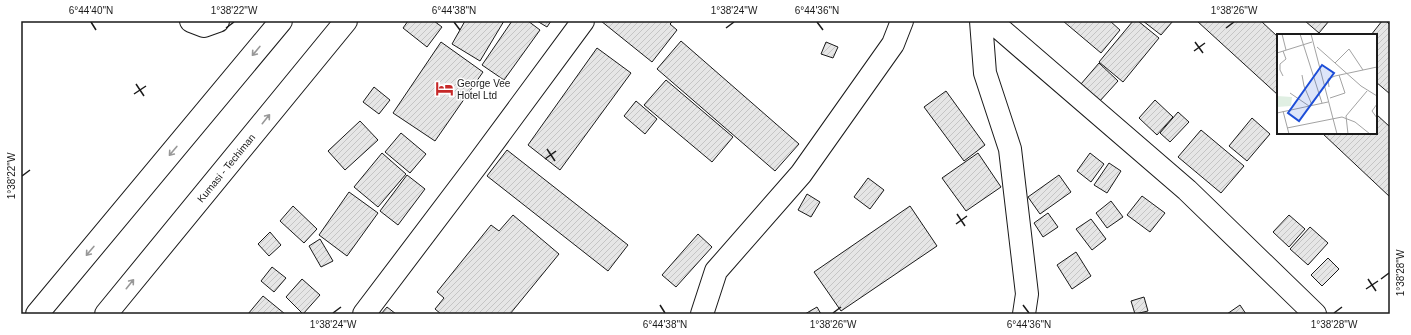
<svg xmlns="http://www.w3.org/2000/svg" width="1411" height="335" font-family="Helvetica,sans-serif">
  <style>
    .building { fill: url(#building-hatch); stroke: #1a1a1a }
    .lines { fill: none; stroke-linecap: round; stroke-linejoin: round }
    .minor-casing { stroke: #1a1a1a; stroke-width: 24 }
    .highway-casing { stroke: #1a1a1a; stroke-width: 24 }
    .minor { stroke: #fff; stroke-width: 22 }
    .highway { stroke: #fff; stroke-width: 22 }
    .oneway { stroke: #989898 }
    .ticks { fill: none; stroke: #1a1a1a; stroke-width: 1.5 }
    .labels { text-anchor: middle; dominant-baseline: central; stroke-width: 3; stroke-linejoin: round; paint-order: stroke }
    .poi-label { font-size: 10px; fill: #1a1a1a; stroke: #fff; text-anchor: start }
    .street-label { font-size: 10px; fill: #1a1a1a; stroke: #fff }
    .inset-road { fill: none; stroke: #a3a3a3; stroke-width: 1 }
    .view { fill: #1d4ed8; fill-opacity: 0.15; stroke: #1d4ed8; stroke-width: 2 }
    .inset-edge { fill: none; stroke: #1a1a1a; stroke-width: 2 }
    .neatline { fill: none; stroke: #1a1a1a; stroke-width: 1.5 }
    .ticks-label { font-size: 10px; text-anchor: middle; fill: #1a1a1a }
  </style>
  <defs>
    <pattern id="building-hatch" width="6" height="6" patternUnits="userSpaceOnUse"><rect width="6" height="6" fill="#e6e6e6"/><path d="M-1 1l2-2M0 6l6-6M5 7l2-2" fill="none" stroke="#c5c5c5"/></pattern>
  </defs>
  <rect width="100%" height="100%" fill="#fff"/>
  <path class="building" d="M408 21H434L442 27 427 47 403 28Z
    M465 21H504L480 61 452 44Z
    M512 21H528L540 30 504 80 482 65Z
    M537 21H551L547 27Z
    M601 21H673L670 24 677 30 652 62Z
    M1063 21H1110L1120 30 1101 53Z
    M1133 21H1138L1159 38 1123 82 1099 62Z
    M1143 21H1173L1161 35Z
    M1197 21H1261L1278 37V95Z
    M1305 21H1329L1319 33Z
    M1382 21H1386L1390 25V94L1376 82V35H1371Z
    M681 41 799 144 775 171 657 69Z
    M441 42 483 72 435 141 393 113Z
    M826 42 838 47 833 58 821 54Z
    M597 48 631 73 560 170 528 145Z
    M1099 63 1118 81 1099 102 1081 84Z
    M666 80 733 137 712 162 644 105Z
    M374 87 390 100 379 114 363 102Z
    M946 91 985 145 964 161 924 107Z
    M1155 100 1173 117 1157 135 1139 118Z
    M636 101 657 119 645 134 624 116Z
    M1178 112 1189 122 1170 142 1160 133Z
    M1376 114 1390 127V197L1322 133H1376Z
    M1252 118 1270 134 1247 161 1229 146Z
    M360 121 378 140 345 170 328 151Z
    M1201 130 1244 166 1221 193 1178 157Z
    M401 133 426 154 410 173 385 152Z
    M507 150 628 245 608 271 487 176Z
    M382 153 406 174 378 207 354 187Z
    M978 153 1001 187 966 211 942 178Z
    M1090 153 1104 164 1091 182 1077 171Z
    M1109 163 1121 171 1107 193 1094 185Z
    M407 175 425 189 398 225 380 211Z
    M1059 175 1071 192 1040 214 1028 197Z
    M868 178 884 190 870 209 854 197Z
    M349 192 378 213 347 256 319 235Z
    M807 194 820 202 811 217 798 210Z
    M1142 196 1165 213 1150 232 1127 215Z
    M1111 201 1123 217 1107 228 1096 213Z
    M293 206 317 229 304 243 280 221Z
    M910 206 937 246 841 311 814 272Z
    M1048 213 1058 227 1043 237 1034 223Z
    M513 215 559 254 510 314H441L435 309 444 298 437 292 491 225 499 231Z
    M1289 215 1305 229 1289 247 1273 232Z
    M1091 219 1106 239 1092 250 1076 229Z
    M1310 227 1328 243 1308 265 1290 249Z
    M270 232 281 245 269 256 258 244Z
    M698 234 712 247 676 287 662 275Z
    M320 239 333 261 321 267 309 246Z
    M1076 252 1091 276 1072 289 1057 265Z
    M1328 258 1339 269 1322 286 1311 275Z
    M272 267 286 278 274 292 261 281Z
    M302 279 320 295 303 314 286 297Z
    M263 296 285 314H248Z
    M1144 297 1148 311 1135 314 1131 301Z
    M1240 305 1246 314H1227Z
    M387 307 396 314H381Z
    M817 307 821 314H805Z"/>
  <g class="lines">
    <defs>
      <path id="minor" d="M191 21 204 26 218 21
        M981 21 985 73 1010 149 1027 294 1024 314
        M991 21 1187 190 1315 314
        M364 314 476 166 583 21
        M702 314 716 271 801 174 893 44 902 21"/>
      <g id="highway">
        <path d="M37 314 281 21"/>
        <path id="s1" d="M106 314 346 21"/>
      </g>
    </defs>
    <use href="#minor" class="minor-casing"/>
    <use href="#highway" class="highway-casing"/>
    <use href="#minor" class="minor"/>
    <use href="#highway" class="highway"/>
  </g>
  <defs><path id="oneway-shaft" d="M-6 0H5M1.5-3L5.5 0L1.5 3" fill="none" stroke-width="1.6" stroke-linecap="round" stroke-linejoin="round"/></defs>
  <g class="oneway">
    <use href="#oneway-shaft" transform="translate(256 51) rotate(130)"/>
    <use href="#oneway-shaft" transform="translate(266 119) rotate(-51)"/>
    <use href="#oneway-shaft" transform="translate(173 151) rotate(130)"/>
    <use href="#oneway-shaft" transform="translate(90 251) rotate(130)"/>
    <use href="#oneway-shaft" transform="translate(130 284) rotate(-51)"/>
  </g>
  <path class="ticks" d="M91 22 96 30M454 22 460 30M817 22 823 30M226 28 234 22M726 28 734 22M1226 28 1234 22M1195 42 1203 53M1194 51 1205 43M136 84 144 96M134 94 146 86M547 149 555 161M545 159 556 151M22 176 30 170M957 214 965 226M956 224 967 216M1368 279 1376 291M1381 279 1389 273M1366 289 1378 281M660 305 665 313M1023 305 1029 313M333 313 341 307M833 313 841 307M1334 313 1342 307"/>
  <defs>
    <symbol id="hotel-bare" viewBox="-9 -9 18 18"><path d="M-6-4.5h1.5V1H6V5H4.5V3h-9V5H-6ZM-4 0a1.8 1.8 0 1 1 3.6 0ZM.5 0V-2.5h3Q6-2.5 6 0Z" fill="#c62828" stroke="#fff" stroke-width="2.5" paint-order="stroke"/></symbol>
  </defs>
  <g fill-rule="evenodd">
    <use href="#hotel-bare" x="432" y="76" width="25" height="25"/>
  </g>
  <g class="labels">
    <g class="poi-label">
      <text x="457" y="83">George Vee<tspan x="457" dy="12">Hotel Ltd</tspan></text>
    </g>
    <g class="street-label">
      <text stroke="none"><textPath href="#s1" startOffset="189">Kumasi - Techiman</textPath></text>
    </g>
  </g>
  <g transform="translate(1277 34)">
    <rect width="100" height="100" fill="#fff"/>
    <path d="M0 62 15 63 14 72 0 73Z" fill="#e0efe3"/>
    <path class="inset-road" d="M5 0 9 16M23 0 45 69M34 0 60 100M40 13 84 52 100 62M0 19 35 8M58 29 72 15 86 36M25 41 27 52 35 71M6 42 3 36V30L9 25 6 17M52 53 51 45 58 42 100 33M13 59 32 72M53 64 68 59 62 41M100 70 95 77 100 84M6 77 12 100M0 79 51 68M10 94 65 83 78 88 93 100M71 100 69 82 90 57"/>
    <path class="view" d="M45 31 57 39 22 87 11 79Z"/>
    <rect width="100" height="100" class="inset-edge"/>
  </g>
  <rect width="1411" height="335" fill="none" stroke="#ffffff" stroke-width="44"/>
  <rect x="22" y="22" width="1367" height="291" class="neatline"/>
  <g class="ticks-label">
    <text x="91" y="14">6°44'40"N</text>
    <text x="234" y="14">1°38'22"W</text>
    <text x="454" y="14">6°44'38"N</text>
    <text x="734" y="14">1°38'24"W</text>
    <text x="817" y="14">6°44'36"N</text>
    <text x="1234" y="14">1°38'26"W</text>
    <text transform="translate(11 176) rotate(-90)" y="4">1°38'22"W</text>
    <text transform="translate(1400 273) rotate(-90)" y="4">1°38'28"W</text>
    <text x="333" y="328">1°38'24"W</text>
    <text x="665" y="328">6°44'38"N</text>
    <text x="833" y="328">1°38'26"W</text>
    <text x="1029" y="328">6°44'36"N</text>
    <text x="1334" y="328">1°38'28"W</text>
  </g>
</svg>
